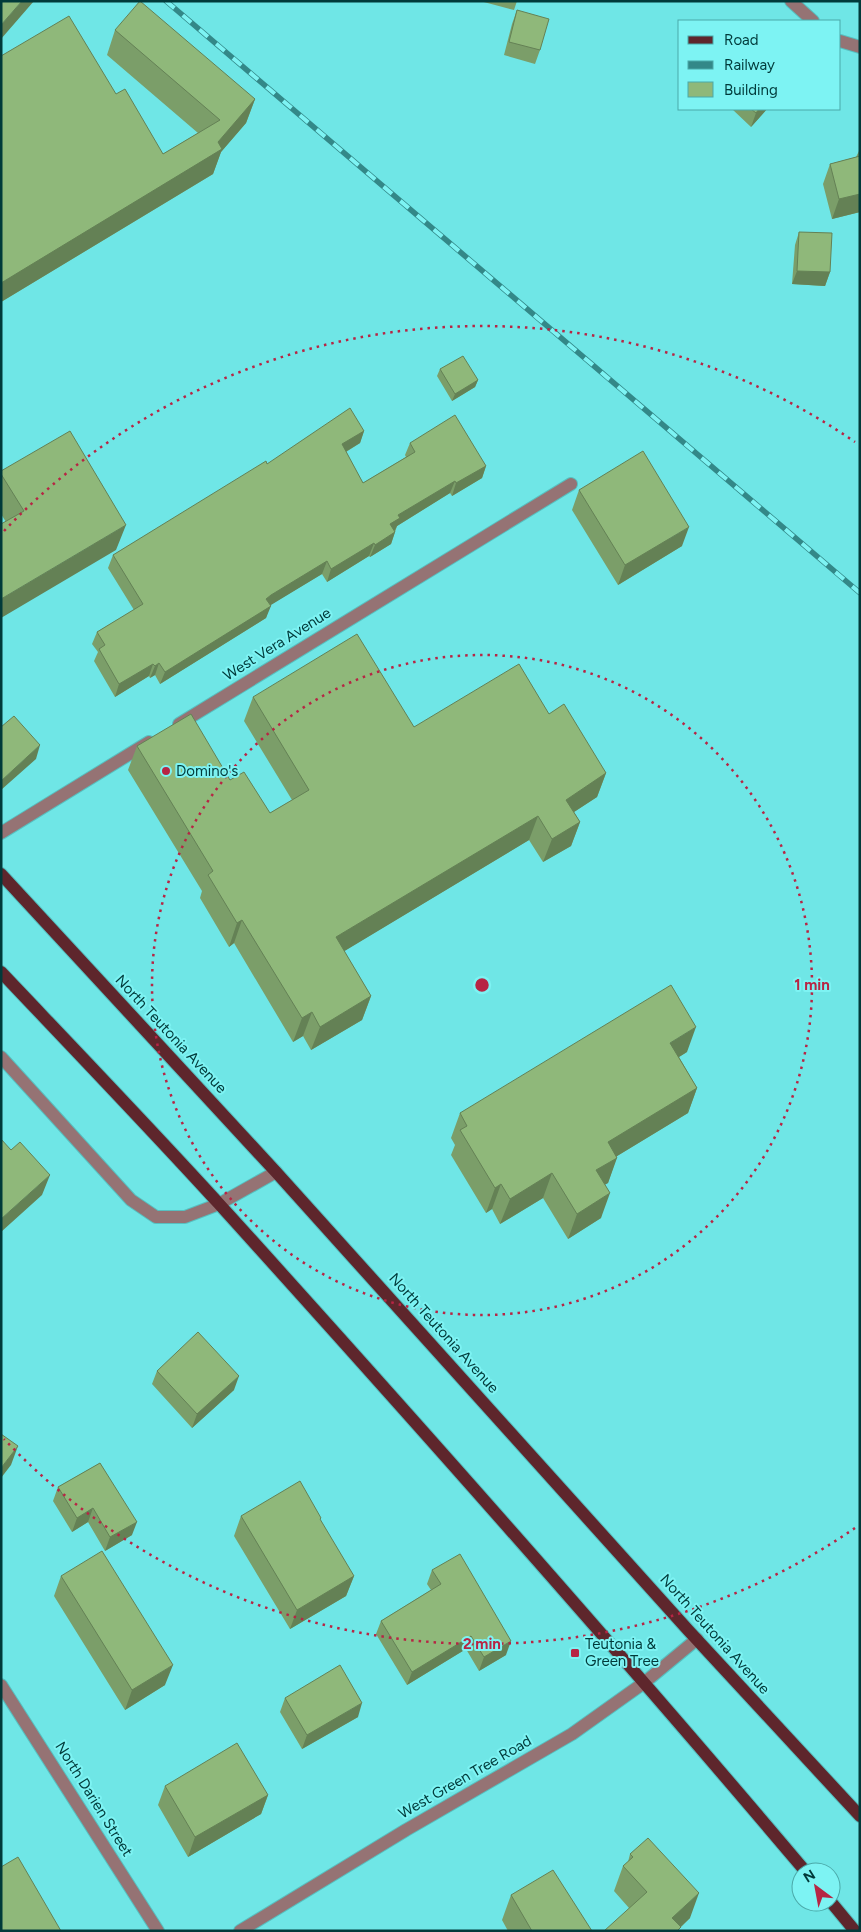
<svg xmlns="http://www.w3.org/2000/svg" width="861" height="1932" font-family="Figtree,sans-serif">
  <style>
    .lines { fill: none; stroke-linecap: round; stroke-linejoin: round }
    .minor-casing { stroke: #57c0c0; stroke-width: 14 }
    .major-casing { stroke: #57c0c0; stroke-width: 14 }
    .minor { stroke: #957374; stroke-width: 12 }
    .major { stroke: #5e262c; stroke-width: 12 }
    .rail-casing { stroke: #388; stroke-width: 5.5 }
    .rail { stroke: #7df3f3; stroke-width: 4; stroke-dasharray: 11; stroke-linecap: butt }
    .wall { fill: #7b9e69 }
    .shaded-wall { fill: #648155 }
    .building { fill: #8fb87a; stroke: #648155 }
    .ring { fill: none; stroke: #b72544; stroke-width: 2.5; stroke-dasharray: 2.5 5 }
    .poi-dot { fill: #b72544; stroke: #7df3f3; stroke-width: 2 }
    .labels { text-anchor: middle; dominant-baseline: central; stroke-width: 4; stroke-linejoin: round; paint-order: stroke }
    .street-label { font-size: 15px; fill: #013a3a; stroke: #7df3f3 }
    .poi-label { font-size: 15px; fill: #013a3a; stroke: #7df3f3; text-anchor: start }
    .centre { fill: #b72544; stroke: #7df3f3; stroke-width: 2.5 }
    .ring-label { font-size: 15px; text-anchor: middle; font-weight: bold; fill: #b72544; stroke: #7df3f3; stroke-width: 4; stroke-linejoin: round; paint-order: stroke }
  </style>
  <rect width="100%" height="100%" fill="#6fe6e6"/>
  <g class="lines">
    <defs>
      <path id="minor" d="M791 1 813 21
        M840 41 860 47
        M179 724 571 484
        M1 833 149 742
        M1 1057 131 1200 156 1217H185L219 1204 276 1172
        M1 1685 158 1931
        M240 1931 406 1830 572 1734 645 1682 697 1639"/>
      <path id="major" d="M1 874 276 1172 688 1630 860 1816
        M1 972C75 1050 149 1127 221 1206 419 1425 615 1646 806 1872
        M831 1902 855 1931"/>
    </defs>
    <use href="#minor" class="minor-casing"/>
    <use href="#major" class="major-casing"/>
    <use href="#minor" class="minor"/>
    <use href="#major" class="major"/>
    <defs>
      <path id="rail" d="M166 1 860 593"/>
    </defs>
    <use href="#rail" class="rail-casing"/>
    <use href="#rail" class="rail"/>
  </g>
  <path class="wall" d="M480 1H517L514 10Z
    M517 10 540 50 535 64 504 55 512 24Z
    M115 30 255 99 246 123 221 152 213 174 1 302 116 94 163 154 198 133 107 55Z
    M732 109H767L751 127Z
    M860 150V212L832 219 823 184 830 164 856 157 859 151Z
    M799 232 830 272 825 286 792 284 795 245Z
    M440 369 478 380 475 387 452 401 437 376Z
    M364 431 360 443 346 452 363 483 406 457 405 455 410 443 486 466 482 478 452 496 450 493 397 526 391 544 370 557 369 556 327 582 322 574 270 605 266 618 160 684 155 675 150 678 149 676 115 697 94 661 98 652 92 644 97 632 134 610 108 568 113 555 267 464Z
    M1 471 116 550 6 522 1 514Z
    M579 490 682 546 618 585 572 510Z
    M253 697 414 727 549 714 606 773 597 797 574 812 580 822 571 846 543 862 529 840 344 951 371 996 362 1020 311 1050 303 1036 293 1042 234 943 229 947 200 898 202 891 128 770 137 746 230 780 270 813 292 800 244 721Z
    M687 1052 679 1057 697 1088 688 1113 617 1156 608 1183 605 1184 601 1218 568 1239 543 1198 500 1224 492 1209 486 1213 451 1155 455 1145 451 1138 460 1113Z
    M157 1371 234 1390 192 1428 152 1384Z
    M100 1463 132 1535 105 1551 88 1522 72 1532 53 1501 58 1487Z
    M241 1516 354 1576 346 1596 290 1629 234 1536Z
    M432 1570 506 1655 479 1671 466 1649 407 1685 376 1634 381 1621 431 1590 427 1584Z
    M61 1576 165 1685 125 1710 54 1596Z
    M285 1698 358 1717 302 1749 280 1712Z
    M165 1786 268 1795 261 1814 188 1857 158 1805Z
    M630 1854 690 1918 681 1927 629 1908 614 1891 623 1866 628 1862Z
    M511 1895 592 1931H508L502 1920Z"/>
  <path class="shaded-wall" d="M22 1H34L1 39V25Z
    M255 99 246 123 221 152 213 174 1 302V283L218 142Z
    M759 109H767L751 127 756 113Z
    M860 194V212L832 219 839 199Z
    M797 271 830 272 825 286 792 284Z
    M478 380 475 387 452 401 455 394Z
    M364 431 360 443 337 457 342 444Z
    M486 466 482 478 452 496 456 483Z
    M455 481 450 493 397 526 395 530 386 536 390 524 398 515Z
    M126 525 116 550 1 618V599Z
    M689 527 682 546 618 585 625 565Z
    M395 532 391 544 370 557 375 545Z
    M374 543 369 556 327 582 331 569Z
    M327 561 322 574 266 608V599L271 595Z
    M271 606 266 618 160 684 165 672Z
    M159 663 155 675 150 678 155 666Z
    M153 664 149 676 115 697 119 684Z
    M40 745 36 759 1 790V781Z
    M606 773 597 797 557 823 566 800Z
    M538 816 529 840 328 961 336 937Z
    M580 822 571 846 543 862 552 839Z
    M242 920 234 943 229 947 237 923Z
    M371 996 362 1020 311 1050 320 1027Z
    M312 1012 303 1036 293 1042 302 1018Z
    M696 1027 687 1052 661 1068 670 1043Z
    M697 1088 688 1113 599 1167 608 1142Z
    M617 1158 608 1183 587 1195 596 1170Z
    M552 1173 543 1198 500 1224 510 1199Z
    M50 1175 42 1195 1 1232V1219Z
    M501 1184 492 1209 486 1213 495 1188Z
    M610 1193 601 1218 568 1239 577 1214Z
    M239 1376 234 1390 192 1428 197 1414Z
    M18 1446 11 1465 1 1478V1468Z
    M93 1508 88 1522 72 1532 77 1518Z
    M137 1522 132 1535 105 1551 110 1537Z
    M354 1576 346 1596 290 1629 297 1610Z
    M471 1636 466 1649 407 1685 412 1672Z
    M511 1641 506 1655 479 1671 484 1657Z
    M173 1665 165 1685 125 1710 132 1690Z
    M362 1703 358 1717 302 1749 307 1735Z
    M268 1795 261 1814 188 1857 195 1837Z
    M699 1893 690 1918 676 1931 672 1918Z"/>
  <path class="building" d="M1 1H22L1 25Z
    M140 1 255 99 218 142 222 149 1 283V56L69 16 116 94 125 89 163 154 220 120 115 30Z
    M517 10 549 19 540 50 509 42Z
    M751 109H759L756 113Z
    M860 156V194L839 199 830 164Z
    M799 232 832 233 830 272 797 271Z
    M463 356 478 380 455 394 440 369Z
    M350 408 364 431 342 444 363 483 415 452 410 443 455 415 486 466 456 483 455 481 398 515 400 518 390 524 395 532 375 545 374 543 331 569 327 561 271 595 266 599 271 606 165 672 159 663 155 666 153 664 119 684 99 649 105 645 97 632 143 604 113 555 266 461 267 464Z
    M70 431 126 525 1 599V524L24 511 1 474V471Z
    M643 451 689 527 625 565 579 490Z
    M357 634 414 727 519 664 549 714 564 704 606 773 566 800 580 822 552 839 538 816 336 937 371 996 320 1027 312 1012 302 1018 242 920 237 923 208 875 213 871 137 746 191 714 230 780 244 772 270 813 309 790 253 697Z
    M14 716 40 745 1 781V727Z
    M671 985 696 1027 670 1043 697 1088 608 1142 617 1158 596 1170 610 1193 577 1214 552 1173 510 1199 501 1184 495 1188 460 1130 467 1126 460 1113Z
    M1 1139 11 1150 20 1142 50 1175 1 1219Z
    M198 1332 239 1376 197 1414 157 1371Z
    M1 1434 18 1446 1 1468Z
    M100 1463 137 1522 110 1537 93 1508 77 1518 58 1487Z
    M300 1481 321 1518 320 1519 354 1576 297 1610 241 1516Z
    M102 1551 173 1665 132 1690 61 1576Z
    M460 1554 511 1641 484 1657 471 1636 412 1672 381 1621 441 1584 432 1570Z
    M340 1665 362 1703 307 1735 285 1698Z
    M237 1743 268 1795 195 1837 165 1786Z
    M648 1838 699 1893 672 1918 681 1927 677 1931H604L647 1892 623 1866 633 1857 630 1854Z
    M18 1857 61 1931H1V1867Z
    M553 1870 592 1931H532L511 1895Z"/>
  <g class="ring">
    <circle cx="482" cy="985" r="330"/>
    <path d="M855 1528A659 659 0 0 1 4 1439M4 531A659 659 0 0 1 855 442"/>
  </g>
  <g class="poi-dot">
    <circle cx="166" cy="771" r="5"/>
    <rect x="570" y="1648" width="10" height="10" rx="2.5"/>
  </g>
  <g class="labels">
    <g class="street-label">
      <text transform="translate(277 644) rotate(-32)">West Vera Avenue</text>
      <text transform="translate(171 1034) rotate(47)">North Teutonia Avenue</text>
      <text transform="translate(444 1333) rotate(48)">North Teutonia Avenue</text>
      <text transform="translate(715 1634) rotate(48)">North Teutonia Avenue</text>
      <text transform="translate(465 1777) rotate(-30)">West Green Tree Road</text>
      <text transform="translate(94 1799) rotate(58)">North Darien Street</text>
    </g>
    <g class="poi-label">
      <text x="176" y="771">Domino's</text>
      <text x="585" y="1644">Teutonia &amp;<tspan x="585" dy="17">Green Tree</tspan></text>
    </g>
  </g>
  <circle cx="482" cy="985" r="8" class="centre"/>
  <g class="ring-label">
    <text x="812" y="990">1 min</text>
    <text x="482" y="1649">2 min</text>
  </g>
  <rect width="861" height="1932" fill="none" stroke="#013a3a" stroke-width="5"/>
  <rect x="678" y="20" width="162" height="90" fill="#7df3f3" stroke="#4ba9a9"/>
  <rect x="688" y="36" width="25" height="8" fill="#5e262c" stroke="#4ba9a9"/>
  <text x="724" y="45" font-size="15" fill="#013a3a">Road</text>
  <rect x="688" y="61" width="25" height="8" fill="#338888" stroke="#4ba9a9"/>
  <text x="724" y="70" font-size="15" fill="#013a3a">Railway</text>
  <rect x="688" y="82" width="25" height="15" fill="#8fb87a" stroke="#4ba9a9"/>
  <text x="724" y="95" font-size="15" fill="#013a3a">Building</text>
  <g transform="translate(816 1887) rotate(328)"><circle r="24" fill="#7df3f3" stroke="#4ba9a9"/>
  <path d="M0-4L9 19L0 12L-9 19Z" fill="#b72544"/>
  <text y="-8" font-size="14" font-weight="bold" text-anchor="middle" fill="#013a3a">N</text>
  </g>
</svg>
